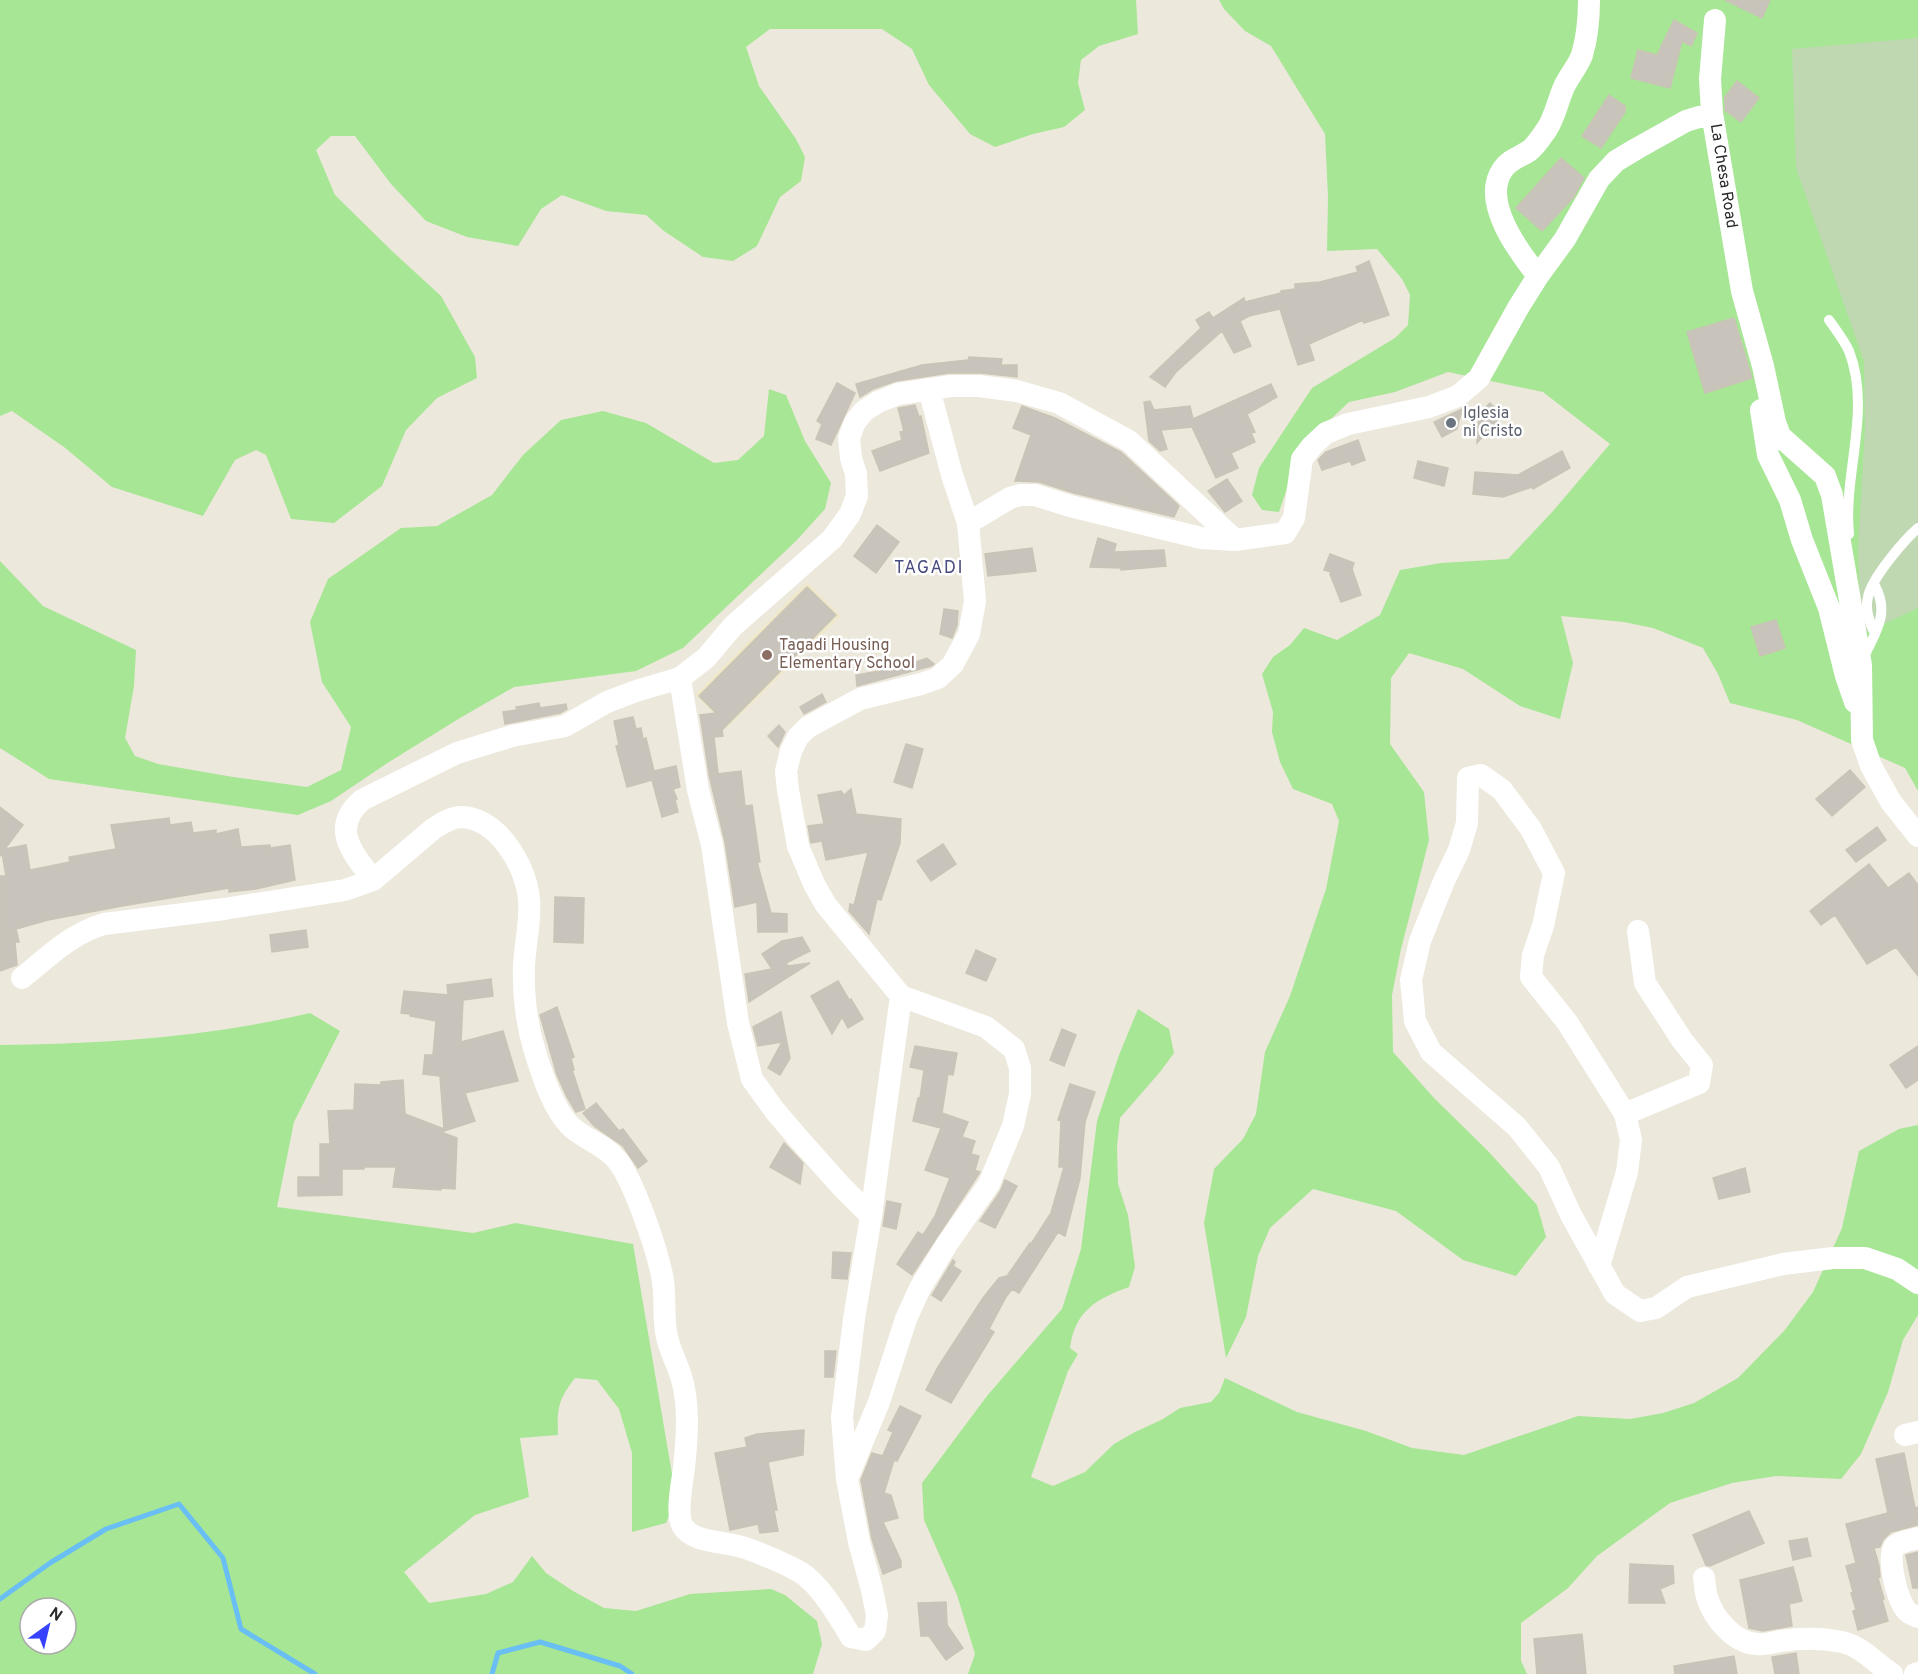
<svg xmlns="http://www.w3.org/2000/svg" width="1918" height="1674" font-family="Overpass,sans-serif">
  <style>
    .education { fill: #f0e8ca }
    .green { fill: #a6e695; fill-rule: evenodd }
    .cemetery { fill: #bfd8b2 }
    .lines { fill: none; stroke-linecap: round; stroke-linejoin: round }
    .stream { stroke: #69bef4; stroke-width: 5 }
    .building { fill: #c8c4bb; stroke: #c9c4b5; stroke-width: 1.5 }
    .service { stroke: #fff; stroke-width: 10 }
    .minor { stroke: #fff; stroke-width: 22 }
    .worship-dot { fill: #6b7280; stroke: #fff; stroke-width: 2 }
    .education-dot { fill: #8d6e63; stroke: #fff; stroke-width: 2 }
    .labels { text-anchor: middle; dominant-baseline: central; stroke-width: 5; stroke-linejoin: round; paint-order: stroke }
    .street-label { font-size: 16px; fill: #2a2a2a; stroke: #fff }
    .worship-label { font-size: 16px; fill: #5b616d; stroke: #fff; text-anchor: start }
    .education-label { font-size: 16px; fill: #785e54; stroke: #fff; text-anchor: start }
    .neighbourhood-label { font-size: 18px; letter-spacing: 1.5px; fill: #484b7d; stroke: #fff }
  </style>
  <rect width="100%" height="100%" fill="#ede8dc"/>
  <path class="education" d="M807 582 841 616 728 727 695 695Z"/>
  <path class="green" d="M0 0H1136L1138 34 1099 46 1081 60 1078 83 1085 110 1064 127 1033 134 995 147 970 134 929 85 912 49 882 29H770L746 47 759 86 796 139 805 157 801 181 780 197 757 246 733 261 703 257 664 231 646 215 606 211 562 195 541 209 518 246 467 237 426 221 391 184 355 136H331L316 150 335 195 392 251 441 296 475 357 477 378 437 398 406 430 382 486 334 523 291 519 266 455 256 450 235 460 203 516 112 487 64 447 12 411 0 416Z
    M1219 0H1918V791L1905 768 1797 720 1730 703 1718 674 1703 648 1653 628 1624 622 1561 616 1573 663 1560 719 1520 706 1463 669 1409 653 1391 678 1390 744 1424 792 1429 840 1401 949 1392 995 1393 1052 1434 1098 1488 1151 1537 1205 1546 1237 1516 1276 1463 1260 1396 1211 1313 1189 1270 1228 1258 1256 1246 1317 1226 1358 1204 1223 1214 1169 1243 1139 1256 1114 1265 1052 1290 996 1326 889 1339 821 1332 804 1293 789 1280 762 1272 732 1273 712 1262 674 1273 657 1290 645 1304 628 1337 640 1380 615 1400 570 1441 563 1508 559 1553 511 1610 444 1543 392 1448 372 1395 392 1349 402 1301 447 1279 512 1262 510 1252 495 1259 468 1312 388 1395 338 1408 325 1410 295 1402 279 1377 249 1327 251 1328 197 1325 134 1271 46 1245 31 1224 9Z
    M769 389 786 395 805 441 831 483 825 509 796 541 683 648 636 671 514 687 460 718 389 762 331 801 298 815 49 779 0 748V561L43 606 136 650 134 686 125 738 135 756 158 764 233 777 307 787 341 770 351 727 322 682 310 622 328 579 401 528 437 526 492 495 523 455 561 420 603 411 646 423 714 463 738 460 764 436Z
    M1138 1009 1169 1029 1174 1053 1160 1072 1120 1118 1117 1147 1118 1184 1128 1215 1135 1267 1129 1287C1096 1299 1075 1311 1070 1348L1078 1354 1068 1371 1031 1477 1053 1486 1085 1472 1114 1444 1133 1433 1163 1419 1180 1408 1211 1402 1219 1393 1225 1378 1297 1412 1366 1431 1412 1448 1464 1455 1578 1416 1630 1419 1663 1413 1694 1403 1738 1378 1784 1331 1813 1292 1842 1228 1859 1151 1899 1129 1918 1125V1315L1903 1340 1888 1392 1861 1454 1841 1479 1776 1476 1732 1483 1670 1503 1597 1556 1568 1588 1521 1623V1661L1527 1674H968L975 1654 957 1595 924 1520 922 1483 987 1396 1062 1309 1081 1249 1097 1121 1119 1055Z
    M310 1013 340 1031 294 1122 277 1207 473 1233 516 1223 633 1244 672 1474 674 1503 666 1523 632 1532V1453L619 1409 597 1380 575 1378C558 1400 557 1408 558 1435L520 1438 529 1497 475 1515 404 1572 429 1603 486 1594 513 1582 532 1556 546 1573 573 1591 604 1608 636 1611 690 1594 771 1589 785 1595 817 1621 822 1644 813 1674H0V1045C104 1044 209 1037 310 1013ZM30 1608H66V1644H30Z"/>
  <path class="cemetery" d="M1918 38V608L1861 635 1858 550 1865 429 1864 361 1796 168 1792 49Z"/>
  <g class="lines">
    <path class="stream" d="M0 1599 50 1563 106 1529 179 1504 223 1558 241 1629 315 1674
      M492 1674 498 1653 540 1642 620 1666 632 1674"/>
  </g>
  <path class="building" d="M1725 0H1770L1762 18Z
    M1674 20 1697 33 1691 46 1682 41 1670 88 1631 78 1638 50 1657 55Z
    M1737 81 1759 98 1741 122 1725 110V97Z
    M1609 95 1625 106V112L1601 148 1582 136Z
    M1561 158 1584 178 1573 198 1542 231 1516 208Z
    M1369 261 1389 315 1364 323 1363 320 1309 344 1314 360 1298 365 1280 309 1249 316 1240 321 1251 346 1234 353 1222 331 1176 372 1165 387 1150 377 1201 328 1196 320 1209 312 1213 318 1244 298 1245 302 1281 293V291L1295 289V284L1320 282 1358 272 1356 267Z
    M1734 318 1752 378 1705 393 1687 332Z
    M969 357 1002 359 1001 365H1017V377L981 373H949L896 381 873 389 860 397 856 384 922 365 968 360Z
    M837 383 855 393 831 445 816 439 822 424 817 421Z
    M1271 384 1277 397 1247 414 1255 432 1251 433 1255 442 1231 453 1238 468 1216 478 1192 427 1161 430 1167 449 1160 451 1149 441 1144 402 1150 401 1154 410 1190 406 1193 419Z
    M1490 403 1503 415 1477 443 1479 414Z
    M915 405 919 417 921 416 929 453 880 471 872 451 902 440 900 432 904 431 898 408Z
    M1022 406 1055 418 1121 452 1179 506 1174 517 1074 493 1039 482 1015 481 1031 435 1013 428Z
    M1462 409 1457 429 1442 437 1434 422Z
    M1358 440 1365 460 1352 465 1350 461 1322 470 1318 460 1326 452Z
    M1562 451 1570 468 1533 489 1532 487 1503 497 1473 494 1475 472 1518 475Z
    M1418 461 1448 468 1444 486 1414 478Z
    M1227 479 1242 501 1225 512 1208 491Z
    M877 525 899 542 876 573 854 556Z
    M1098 538 1116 544 1114 552 1164 550 1166 566 1121 570V568L1090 567Z
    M1032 548 1036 571 988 576 985 554Z
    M1330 554 1354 563 1352 569 1361 595 1341 602 1330 574 1331 572 1324 570Z
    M807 587 836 615 722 730 723 736 714 737 718 773 709 774 700 715 716 713 699 696Z
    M944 609 958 611 957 625 952 638 940 634Z
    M1776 620 1785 648 1760 656 1751 627Z
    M927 658 934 664 931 666 857 686 856 675 902 667Z
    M822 694 826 702 804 714 800 707Z
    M539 703 540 708 566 704 567 709 560 713 505 724 503 712 517 710 516 707Z
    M633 717 636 729 641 728 643 739 646 738 654 771 676 766 680 787 673 789 677 799 675 800 678 812 662 817 652 780 627 787 616 746 619 745 614 721Z
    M779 725 785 732 778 747 768 736Z
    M906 744 923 749 912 788 894 782Z
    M1850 770 1865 787 1832 816 1816 799Z
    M741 771 745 806 752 805 760 862H757L771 913 787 914V932H758L757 902 735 907 725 842 709 775Z
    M851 789 856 814 901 819 900 843 881 900 877 899 869 934 849 911 850 904 854 905 868 852 826 860 822 841 811 843 808 826 824 824 818 795 841 791 844 795Z
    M0 807 23 825 5 849 26 845 30 870 70 862 69 857 116 849 111 825 169 818 170 825 191 822 193 833 216 830V834L238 829 241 847 270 845V848L290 845 295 880 256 889 229 892V888L122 906 48 920 16 929 19 942H15L17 965 0 971V876H6L2 853 0 856Z
    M1877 827 1886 840 1856 862 1846 850Z
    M943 844 956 864 931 881 917 861Z
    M1869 864 1888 888 1909 873 1918 885V976L1896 947 1867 964 1835 915 1821 925 1810 911Z
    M555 897 584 898 583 943 554 942Z
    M306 930 308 947 272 952 270 935Z
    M802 937 810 951 786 963 788 966 810 963 749 1002 745 974 772 969 762 954 782 941Z
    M976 950 996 959 986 981 966 973Z
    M491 979 493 996 463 1000 461 1042 503 1031 518 1081 465 1093 475 1121 441 1132 457 1138 455 1189 441 1188V1190L393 1187 396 1167H364V1169H342V1195L298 1196V1177H320V1144H330L328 1111 354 1110 355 1084 381 1085V1082L403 1080 405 1114 444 1129 440 1076 423 1074 425 1055H433L436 1021 410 1016V1014L401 1013 404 991 448 995 447 985Z
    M838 981 849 1000 851 999 863 1019 848 1028 842 1017 832 1034 811 996Z
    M557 1007 574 1057 571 1058 574 1070H572L585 1109 576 1112 567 1097 557 1075 540 1015Z
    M781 1012 790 1058 780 1075 768 1068 782 1042 758 1046 753 1027Z
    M1062 1029 1076 1035 1064 1066 1050 1060Z
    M915 1046 957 1053 953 1075 948 1074 942 1113 968 1122 962 1137 975 1141 971 1154 979 1156 975 1170 980 1172 912 1275 897 1264 918 1232 923 1235 935 1216 950 1178 925 1170 941 1128 913 1121 918 1098H920L924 1070 910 1067Z
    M1918 1046V1080L1906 1088 1890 1065Z
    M1070 1084 1095 1092 1085 1122 1080 1178 1065 1236 1058 1232 1019 1293 1012 1289 1006 1297 989 1329 994 1332 951 1403 926 1390 938 1367 983 1298 999 1278 1007 1276 1030 1243 1031 1244 1051 1213 1064 1167H1059L1061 1121 1058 1120Z
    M596 1103 619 1131 623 1129 647 1161 638 1168 623 1146 594 1126 583 1113Z
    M784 1143 803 1163 800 1184 770 1167Z
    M1745 1168 1750 1192 1719 1199 1713 1178Z
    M1005 1180 1017 1186 995 1228 980 1221 1000 1192Z
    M887 1201 901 1204 896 1229 883 1226Z
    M833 1252 851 1253 847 1279 832 1278Z
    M953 1260 955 1262 953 1266 961 1271 941 1301 932 1295Z
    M825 1351H836L833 1377H825Z
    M900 1406 921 1416 897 1461 894 1460 884 1493 891 1495 898 1518 883 1522 901 1561V1567L883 1574 872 1539 861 1480 872 1453 890 1458 883 1455 893 1432 888 1430Z
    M804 1430 803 1455 768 1462 777 1510H774L778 1531 760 1533 758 1524 730 1530 715 1453 747 1447 745 1438 757 1434Z
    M1904 1453 1915 1508 1918 1507V1525L1891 1532 1883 1540 1880 1547 1874 1548 1879 1566 1880 1577 1878 1578 1884 1599H1882L1888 1621 1858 1630 1853 1611 1856 1610 1851 1593 1853 1592 1846 1566 1856 1563 1846 1524 1888 1513 1876 1459Z
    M1749 1511 1764 1543 1710 1566 1706 1565 1693 1535Z
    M1807 1538 1811 1556 1793 1560 1789 1541Z
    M1918 1552V1588H1913L1906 1555Z
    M1630 1564 1673 1566 1674 1583 1660 1589 1665 1603H1629Z
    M1793 1567 1802 1601 1789 1604 1792 1626 1763 1631 1749 1628 1740 1580Z
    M946 1602 947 1625 963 1648 946 1660 929 1636H921L918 1603Z
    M1582 1634 1586 1674H1537L1534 1639Z
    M1796 1653 1799 1674H1775L1772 1657Z
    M1734 1656 1737 1674H1675L1674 1666Z"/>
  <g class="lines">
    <path class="service" d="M1829 320C1836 330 1844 340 1849 351 1872 411 1843 472 1849 534
      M1875 633C1869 623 1865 608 1868 597 1871 579 1904 540 1918 528
      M1863 659C1875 632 1891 614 1874 584"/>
    <path class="minor" d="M1712 113 1710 79 1715 20
      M1538 276C1519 252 1480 201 1503 169 1510 159 1520 157 1529 151 1536 146 1542 136 1547 129 1555 117 1558 100 1564 87 1569 76 1578 66 1582 55 1587 38 1589 18 1589 0
      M1761 410 1768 455 1790 500 1802 540 1829 608 1846 676 1855 702
      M968 523 1010 498 1020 495H1035L1070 506 1201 538 1235 540 1285 533 1294 518 1302 459 1312 446 1326 433 1348 424 1429 407 1458 396 1479 378 1518 308 1538 276 1565 239 1599 179 1616 161 1636 149 1686 121 1712 113 1742 291 1763 366 1775 422 1780 436 1825 476 1832 495 1861 665 1862 740 1871 766 1891 802 1918 836
      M680 678 698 790 712 845 738 1023 752 1079 775 1111 799 1139 842 1187 871 1216
      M373 880C352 852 330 828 362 800L457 753 512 736 565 726 607 702 636 691 680 678 706 658 733 626 832 539 850 514 857 496 856 474 851 458 849 438 855 422 864 411 878 402 898 394 951 386H979L1017 391 1059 403 1129 441 1235 540
      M22 978C48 957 72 933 104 924L224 909 345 890 373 880 433 829C441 824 451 817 461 817 498 818 526 866 529 899 531 922 525 943 524 966 523 993 526 1021 534 1048 541 1072 554 1114 575 1130 589 1141 606 1146 617 1160 634 1181 656 1247 662 1275 666 1293 663 1313 666 1332 668 1347 676 1361 681 1376 690 1405 687 1438 684 1468 682 1483 676 1512 682 1525 692 1543 721 1541 738 1546 752 1549 788 1565 800 1572 820 1584 839 1617 851 1637L866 1640 875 1631 877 1615 872 1590 859 1542 847 1479 842 1417 854 1319 871 1216 901 996
      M1625 1114 1699 1083 1702 1065 1682 1040 1645 983 1638 931
      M1599 1266 1627 1172 1631 1140 1625 1114 1567 1022 1531 977 1533 955 1543 926 1554 873 1531 829 1502 790 1481 775 1468 778 1467 823 1459 850 1444 881 1420 941 1411 980 1415 1021 1431 1052 1517 1127 1549 1167 1571 1215 1615 1294 1640 1311 1656 1308 1687 1287 1783 1264 1833 1258H1865L1897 1269 1918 1283
      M1905 1435 1918 1432
      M849 1474 879 1402 906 1319 920 1288 947 1244 989 1184 1013 1126 1020 1094V1068L1014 1049 986 1027 901 996 826 905 814 884 798 846 788 790 786 771 791 751 798 737 808 727 860 699 921 684 938 678 953 664 969 634 975 601 968 523 952 475 929 389
      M1918 1538C1911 1540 1901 1541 1895 1546 1886 1556 1897 1599 1906 1610 1909 1614 1913 1615 1918 1617
      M1704 1578C1705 1584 1705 1591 1707 1597 1713 1618 1735 1644 1758 1644 1766 1645 1774 1642 1781 1641 1801 1638 1822 1638 1842 1642 1862 1646 1875 1663 1892 1674
      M1915 1674 1918 1673"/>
  </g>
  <circle class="worship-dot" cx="1451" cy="423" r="6"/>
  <circle class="education-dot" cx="767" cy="655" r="6"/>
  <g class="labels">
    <g class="street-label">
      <text transform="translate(1723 176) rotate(81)">La Chesa Road</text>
    </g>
    <g class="worship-label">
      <text x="1463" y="414">Iglesia<tspan x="1463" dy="18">ni Cristo</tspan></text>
    </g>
    <g class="education-label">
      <text x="779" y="646">Tagadi Housing<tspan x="779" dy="18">Elementary School</tspan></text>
    </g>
    <g class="neighbourhood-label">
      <text x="929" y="568">TAGADI</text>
    </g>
  </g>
  <g transform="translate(48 1626) rotate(34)"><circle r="28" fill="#ffffff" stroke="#aaaaaa" stroke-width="1.5"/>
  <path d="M0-4.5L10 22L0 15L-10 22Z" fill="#3742ff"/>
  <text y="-9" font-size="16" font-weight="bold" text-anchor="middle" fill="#2a2a2a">N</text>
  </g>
</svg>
